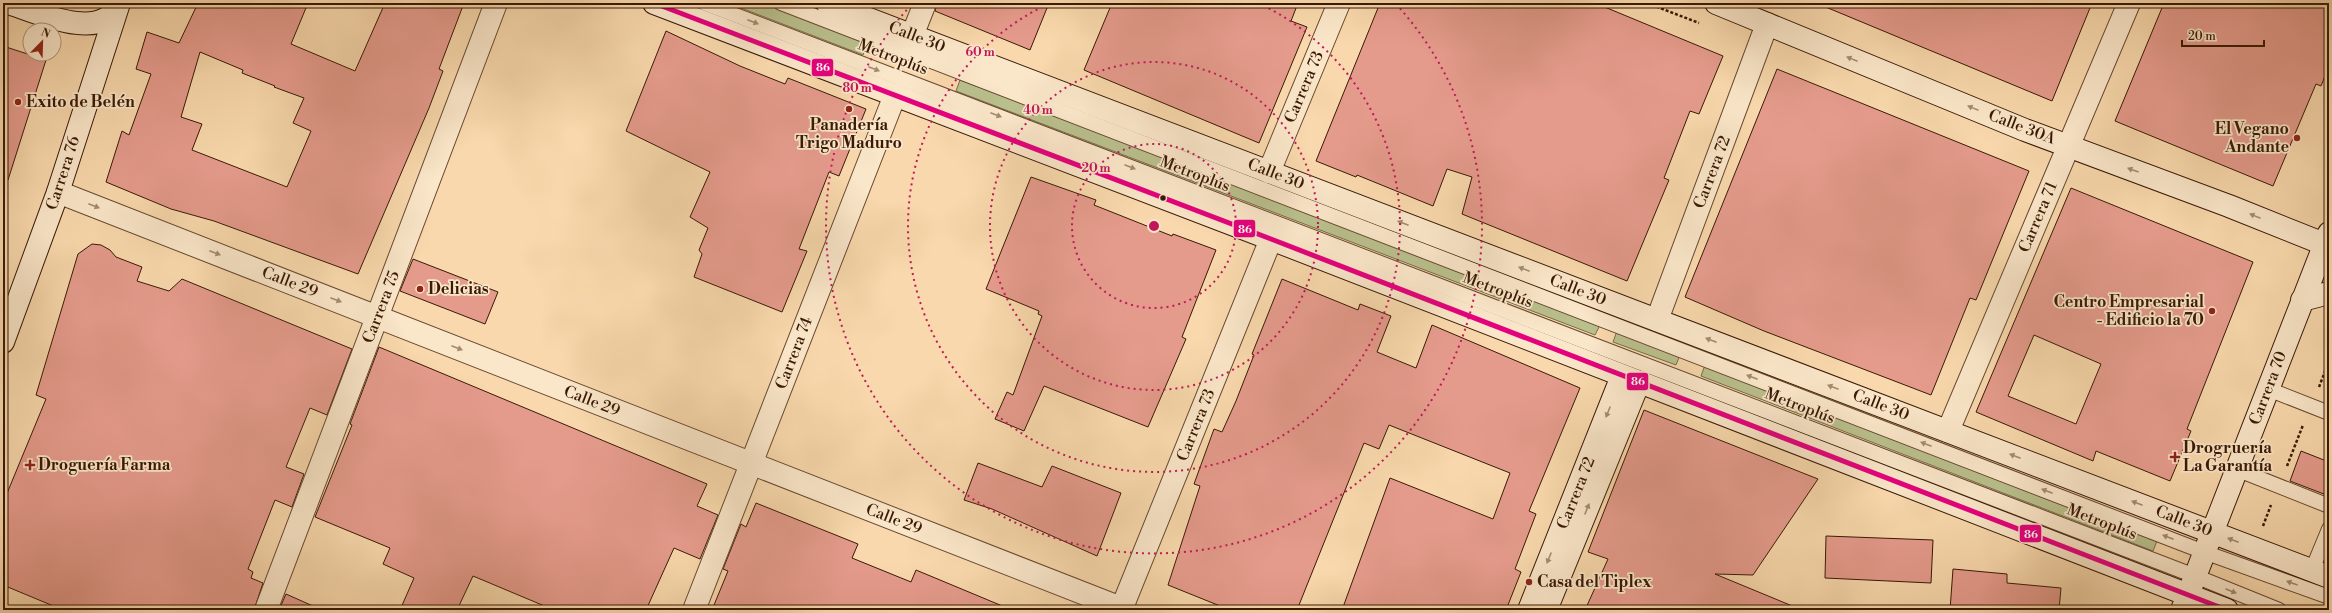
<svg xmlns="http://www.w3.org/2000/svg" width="2332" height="613" font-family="'Libre Bodoni',serif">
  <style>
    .green { fill: #b9c08d; stroke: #796c49 }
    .building { fill: #e59b8c; stroke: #391905; fill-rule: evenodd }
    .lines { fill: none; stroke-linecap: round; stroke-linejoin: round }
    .lane-casing { stroke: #69492f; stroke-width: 16 }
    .street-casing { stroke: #69492f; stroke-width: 24 }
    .secondary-casing { stroke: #391905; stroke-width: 24 }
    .path { stroke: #391905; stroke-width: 2.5; stroke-dasharray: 3 2; stroke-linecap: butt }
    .lane { stroke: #fae6c9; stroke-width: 14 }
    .street { stroke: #fae6c9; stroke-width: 22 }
    .secondary { stroke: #fae6c9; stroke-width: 22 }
    .bus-1-casing { stroke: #fae6c9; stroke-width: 8 }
    .bus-1 { stroke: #e5007d; stroke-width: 5 }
    .oneway { fill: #a38a71 }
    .ring { fill: none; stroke: #c2185b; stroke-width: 2; stroke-dasharray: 2 4 }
    .poi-dot { fill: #8f2418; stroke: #fae6c9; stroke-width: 1.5 }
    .bus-dot { fill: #391905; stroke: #fae6c9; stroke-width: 1.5 }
    .labels { text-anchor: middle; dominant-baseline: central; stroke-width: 3.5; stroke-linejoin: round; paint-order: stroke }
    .street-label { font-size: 16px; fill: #391905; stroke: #fae6c9 }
    .poi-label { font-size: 16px; font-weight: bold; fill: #391905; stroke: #fae6c9; text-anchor: start }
    .centre { fill: #c2185b; stroke: #fae6c9; stroke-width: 2 }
    .ring-label { font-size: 12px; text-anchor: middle; font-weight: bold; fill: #c2185b; stroke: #fae6c9; stroke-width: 3.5; stroke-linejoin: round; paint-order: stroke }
    .line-badge { stroke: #fae6c9; stroke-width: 1.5 }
    .badge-label { font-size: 11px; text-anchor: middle; font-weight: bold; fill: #fff }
  </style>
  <rect width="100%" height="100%" fill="#f8d8ac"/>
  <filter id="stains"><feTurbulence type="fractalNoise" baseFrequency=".005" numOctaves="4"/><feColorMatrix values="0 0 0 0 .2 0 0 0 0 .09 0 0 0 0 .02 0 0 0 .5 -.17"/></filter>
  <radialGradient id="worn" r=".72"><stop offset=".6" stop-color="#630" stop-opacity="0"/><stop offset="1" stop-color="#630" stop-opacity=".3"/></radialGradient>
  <path class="green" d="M728 3H765L868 42 863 55Z
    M960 80 1600 325 1595 335 956 91Z
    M1617 331 1680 355 1676 365 1613 342Z
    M1705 365 2157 541 2153 551 1701 376Z"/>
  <path class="building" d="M198 3H308L291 44 355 71 385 3H464L439 69 443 71 429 108 358 274 214 221 171 209 106 182 122 131 129 135 151 74 136 69 147 32 179 43ZM200 52 243 70 242 73 275 86 274 87 304 98 293 123 311 131 287 187 192 150 202 124 181 117Z
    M937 3H1049L1030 50 935 11Z
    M1112 3H1298L1291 21 1307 27 1259 143 1084 70Z
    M1380 3H1595L1723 56 1699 114 1690 111 1664 178 1669 180 1627 281 1462 214 1472 177 1447 169 1433 206 1357 175 1356 177 1316 161Z
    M1816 3H2092L2052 101Z
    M2164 3H2329V66L2321 86 2316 84 2273 186 2115 121Z
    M666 31 740 66 785 84 788 78 866 109 839 176 829 172 799 249 807 251 782 312 694 277 702 254 699 250 708 228 690 217 710 172 626 131Z
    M3 46 46 60 8 180H3Z
    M1777 69 2029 171 1976 300 1970 298 1931 395 1764 331 1685 297Z
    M1031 177 1096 200 1094 205 1172 236 1173 234 1216 250 1182 337 1186 339 1148 427 1044 386 1024 431 995 419 1007 392 1013 395 1042 316 1038 314 1039 311 986 289Z
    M2071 188 2253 262 2187 429 2191 431 2170 481 2096 451 2093 461 1976 412ZM2034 335 2101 364 2076 424 2008 396Z
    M92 244 101 245 110 250 116 257 142 267 137 281 169 291 182 279 352 349 327 415 310 408 286 467 304 474 292 507 275 500 248 569 253 572 251 578 263 583 254 610H63L3 585V503L46 399 36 395 78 254Z
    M413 259 498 292 485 324 400 291Z
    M1282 279 1358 310 1360 304 1391 316 1377 352 1416 368 1432 325 1580 388 1529 511 1536 514 1515 569 1521 572 1506 610H1342L1390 478 1493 519 1510 473 1389 425 1379 449 1364 443 1297 610H1230L1168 585 1200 486 1194 484 1214 429 1222 432 1236 401 1254 355 1252 354Z
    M379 347 707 484 697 506 718 515 700 559 674 548 646 610H554L473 576 457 610H400L414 578 383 564 390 548 315 517 352 425 350 424Z
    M1644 410 1818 479 1753 575 1715 574 1802 610H1585L1608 559 1588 552Z
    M2301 451 2329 462V496L2290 481Z
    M978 463 1042 487 1052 466 1121 493 1097 556 992 509 964 500Z
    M756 503 858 544 852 558 911 582 916 570 1012 610H712L728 571 723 569 741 524 746 527Z
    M1826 536 1933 540 1931 583 1825 578Z
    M1953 569 2007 574V583L2061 588 2059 610H1950Z
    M286 594 322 610H279Z"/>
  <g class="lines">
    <defs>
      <path id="lane" d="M704 3 2195 576 2279 610
        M781 3 2204 552 2329 597
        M2268 389 2329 413
        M2236 469 2329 506
        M2312 570 2329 529"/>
      <path id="street" d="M912 36 925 3
        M1269 172 1339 3
        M58 192 1126 610
        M1657 320 1767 24
        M1948 431 2129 3
        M266 610 496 3
        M694 610 895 95
        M1121 610 1271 239"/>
      <path id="secondary" d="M9 3C36 12 102 43 118 5
        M654 3 1271 239 2227 610
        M827 3 2329 577
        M1716 3 2025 130 2229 206 2329 246
        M2302 300 2329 293
        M3 342 58 192 119 3
        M1529 610 1622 376
        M1546 610 1639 382
        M2182 610 2329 233"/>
    </defs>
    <use href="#lane" class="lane-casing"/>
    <use href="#street" class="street-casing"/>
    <use href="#secondary" class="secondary-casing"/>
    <path class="path" d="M1647 3 1699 23
      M2319 387 2329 361
      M2287 466 2303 425
      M2263 526 2271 505"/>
    <use href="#lane" class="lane"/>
    <use href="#street" class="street"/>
    <use href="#secondary" class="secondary"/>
    <defs>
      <path id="bus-1" d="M654 3 1271 239 2227 610"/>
    </defs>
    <use href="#bus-1" class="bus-1-casing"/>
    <use href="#bus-1" class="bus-1"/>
  </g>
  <defs><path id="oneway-solid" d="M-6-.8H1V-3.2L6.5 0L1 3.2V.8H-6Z"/></defs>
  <g class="oneway">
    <use href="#oneway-solid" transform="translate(753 22) rotate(21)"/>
    <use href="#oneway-solid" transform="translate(1852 59) rotate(-158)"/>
    <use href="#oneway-solid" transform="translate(874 69) rotate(21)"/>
    <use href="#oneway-solid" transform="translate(1973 108) rotate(-158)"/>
    <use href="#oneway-solid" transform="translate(996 115) rotate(21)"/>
    <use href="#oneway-solid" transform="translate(1130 167) rotate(21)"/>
    <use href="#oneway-solid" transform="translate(2133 170) rotate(-160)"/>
    <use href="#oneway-solid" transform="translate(94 206) rotate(21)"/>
    <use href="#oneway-solid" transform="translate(2255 216) rotate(-158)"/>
    <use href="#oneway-solid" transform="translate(1403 223) rotate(-159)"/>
    <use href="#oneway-solid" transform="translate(215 253) rotate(21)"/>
    <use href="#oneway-solid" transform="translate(1524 269) rotate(-159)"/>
    <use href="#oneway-solid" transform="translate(336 300) rotate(21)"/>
    <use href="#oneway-solid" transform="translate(1711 340) rotate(-159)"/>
    <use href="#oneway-solid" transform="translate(457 348) rotate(21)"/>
    <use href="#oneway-solid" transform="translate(1752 377) rotate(-159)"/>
    <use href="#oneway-solid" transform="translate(1833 387) rotate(-159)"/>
    <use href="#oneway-solid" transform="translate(1608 412) rotate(112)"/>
    <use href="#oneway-solid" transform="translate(1926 444) rotate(-159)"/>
    <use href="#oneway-solid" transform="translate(2015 456) rotate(-159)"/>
    <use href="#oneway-solid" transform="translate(2047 491) rotate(-159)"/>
    <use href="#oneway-solid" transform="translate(2137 503) rotate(-159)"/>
    <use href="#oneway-solid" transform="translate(1587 509) rotate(-68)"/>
    <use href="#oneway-solid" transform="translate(2168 537) rotate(-159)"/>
    <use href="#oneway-solid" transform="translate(2233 540) rotate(-159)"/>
    <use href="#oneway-solid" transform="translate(1549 558) rotate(112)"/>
    <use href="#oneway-solid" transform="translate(2292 583) rotate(-160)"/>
    <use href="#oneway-solid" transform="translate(2231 591) rotate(23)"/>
  </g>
  <g class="ring">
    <circle cx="1154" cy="226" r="82"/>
    <circle cx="1154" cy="226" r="164"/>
    <path d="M1258 3A246 246 0 1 1 1050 3"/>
    <path d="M1396 4A328 328 0 1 1 912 4"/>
  </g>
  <g class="poi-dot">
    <circle cx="18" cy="102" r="4"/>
    <circle cx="849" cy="109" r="4"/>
    <circle cx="2297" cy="138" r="4"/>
    <circle cx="420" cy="289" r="4"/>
    <circle cx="2212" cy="311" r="4"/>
    <path d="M2173 451h4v4h4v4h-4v4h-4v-4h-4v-4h4z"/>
    <path d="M28 459h4v4h4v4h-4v4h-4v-4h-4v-4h4z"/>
    <circle cx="1529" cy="582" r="4"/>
  </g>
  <circle class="bus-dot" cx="1163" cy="198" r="3.5"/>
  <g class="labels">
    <g class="street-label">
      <text transform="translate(917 37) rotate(21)">Calle 30</text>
      <text transform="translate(893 57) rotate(21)">Metroplús</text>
      <text transform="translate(1304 87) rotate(-67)">Carrera 73</text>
      <text transform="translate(2022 127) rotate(21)">Calle 30A</text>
      <text transform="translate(1712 172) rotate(-69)">Carrera 72</text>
      <text transform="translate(63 173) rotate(-72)">Carrera 76</text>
      <text transform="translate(1195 174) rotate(21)">Metroplús</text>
      <text transform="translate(1276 174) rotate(21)">Calle 30</text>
      <text transform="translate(2038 217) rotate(-67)">Carrera 71</text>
      <text transform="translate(290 282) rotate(21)">Calle 29</text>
      <text transform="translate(1498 290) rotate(21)">Metroplús</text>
      <text transform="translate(1578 290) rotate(21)">Calle 30</text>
      <text transform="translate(381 307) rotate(-69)">Carrera 75</text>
      <text transform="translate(794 353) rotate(-69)">Carrera 74</text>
      <text transform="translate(2268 388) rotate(-69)">Carrera 70</text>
      <text transform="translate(592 401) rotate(21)">Calle 29</text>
      <text transform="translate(1881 405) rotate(21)">Calle 30</text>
      <text transform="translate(1800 406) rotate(21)">Metroplús</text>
      <text transform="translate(1196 425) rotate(-68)">Carrera 73</text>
      <text transform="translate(1576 493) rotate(-68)">Carrera 72</text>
      <text transform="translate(894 519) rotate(21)">Calle 29</text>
      <text transform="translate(2184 521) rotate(21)">Calle 30</text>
      <text transform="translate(2102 522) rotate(21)">Metroplús</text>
    </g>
    <g class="poi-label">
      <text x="26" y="102">Exito de Belén</text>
      <text x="849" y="125" text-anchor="middle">Panadería<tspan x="849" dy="18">Trigo Maduro</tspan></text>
      <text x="2289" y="129" text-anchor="end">El Vegano<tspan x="2289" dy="18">Andante</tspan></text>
      <text x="428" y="289">Delicias</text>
      <text x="2204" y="302" text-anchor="end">Centro Empresarial<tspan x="2204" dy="18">- Edificio la 70</tspan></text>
      <text x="2183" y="448">Drogruería<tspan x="2183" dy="18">La Garantía</tspan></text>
      <text x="38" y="465">Droguería Farma</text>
      <text x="1537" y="582">Casa del Tiplex</text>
    </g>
  </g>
  <circle cx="1154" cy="226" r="6" class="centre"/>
  <g class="ring-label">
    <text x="980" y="56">60 m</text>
    <text x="857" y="92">80 m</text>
    <text x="1038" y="114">40 m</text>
    <text x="1096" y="172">20 m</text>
  </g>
  <g class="line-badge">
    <rect x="811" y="58" width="23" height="19" rx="4" fill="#e5007d"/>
    <rect x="1233" y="219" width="23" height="19" rx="4" fill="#e5007d"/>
    <rect x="1626" y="372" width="23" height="19" rx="4" fill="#e5007d"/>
    <rect x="2019" y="524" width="23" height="19" rx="4" fill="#e5007d"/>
  </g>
  <g class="badge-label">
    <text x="823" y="71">86</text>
    <text x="1245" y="233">86</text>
    <text x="1638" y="385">86</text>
    <text x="2031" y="538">86</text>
  </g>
  <rect width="2332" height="613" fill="none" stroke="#f8d8ac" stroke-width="16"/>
  <rect x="4" y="4" width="2324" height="605" fill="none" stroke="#391905" stroke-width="2"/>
  <rect x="8" y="8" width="2316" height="597" fill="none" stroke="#391905"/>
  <g transform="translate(42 42) rotate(23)"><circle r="19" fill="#fae6c9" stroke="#ad947b"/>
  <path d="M0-3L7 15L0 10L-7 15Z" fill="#8f2418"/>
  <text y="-6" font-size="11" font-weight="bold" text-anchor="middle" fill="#391905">N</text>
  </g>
  <path d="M2182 40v6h82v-6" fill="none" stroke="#391905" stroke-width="2"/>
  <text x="2188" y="40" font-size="12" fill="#391905" stroke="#fae6c9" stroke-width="3" paint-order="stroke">20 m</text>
  <rect width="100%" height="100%" filter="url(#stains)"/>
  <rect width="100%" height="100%" fill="url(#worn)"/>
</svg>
